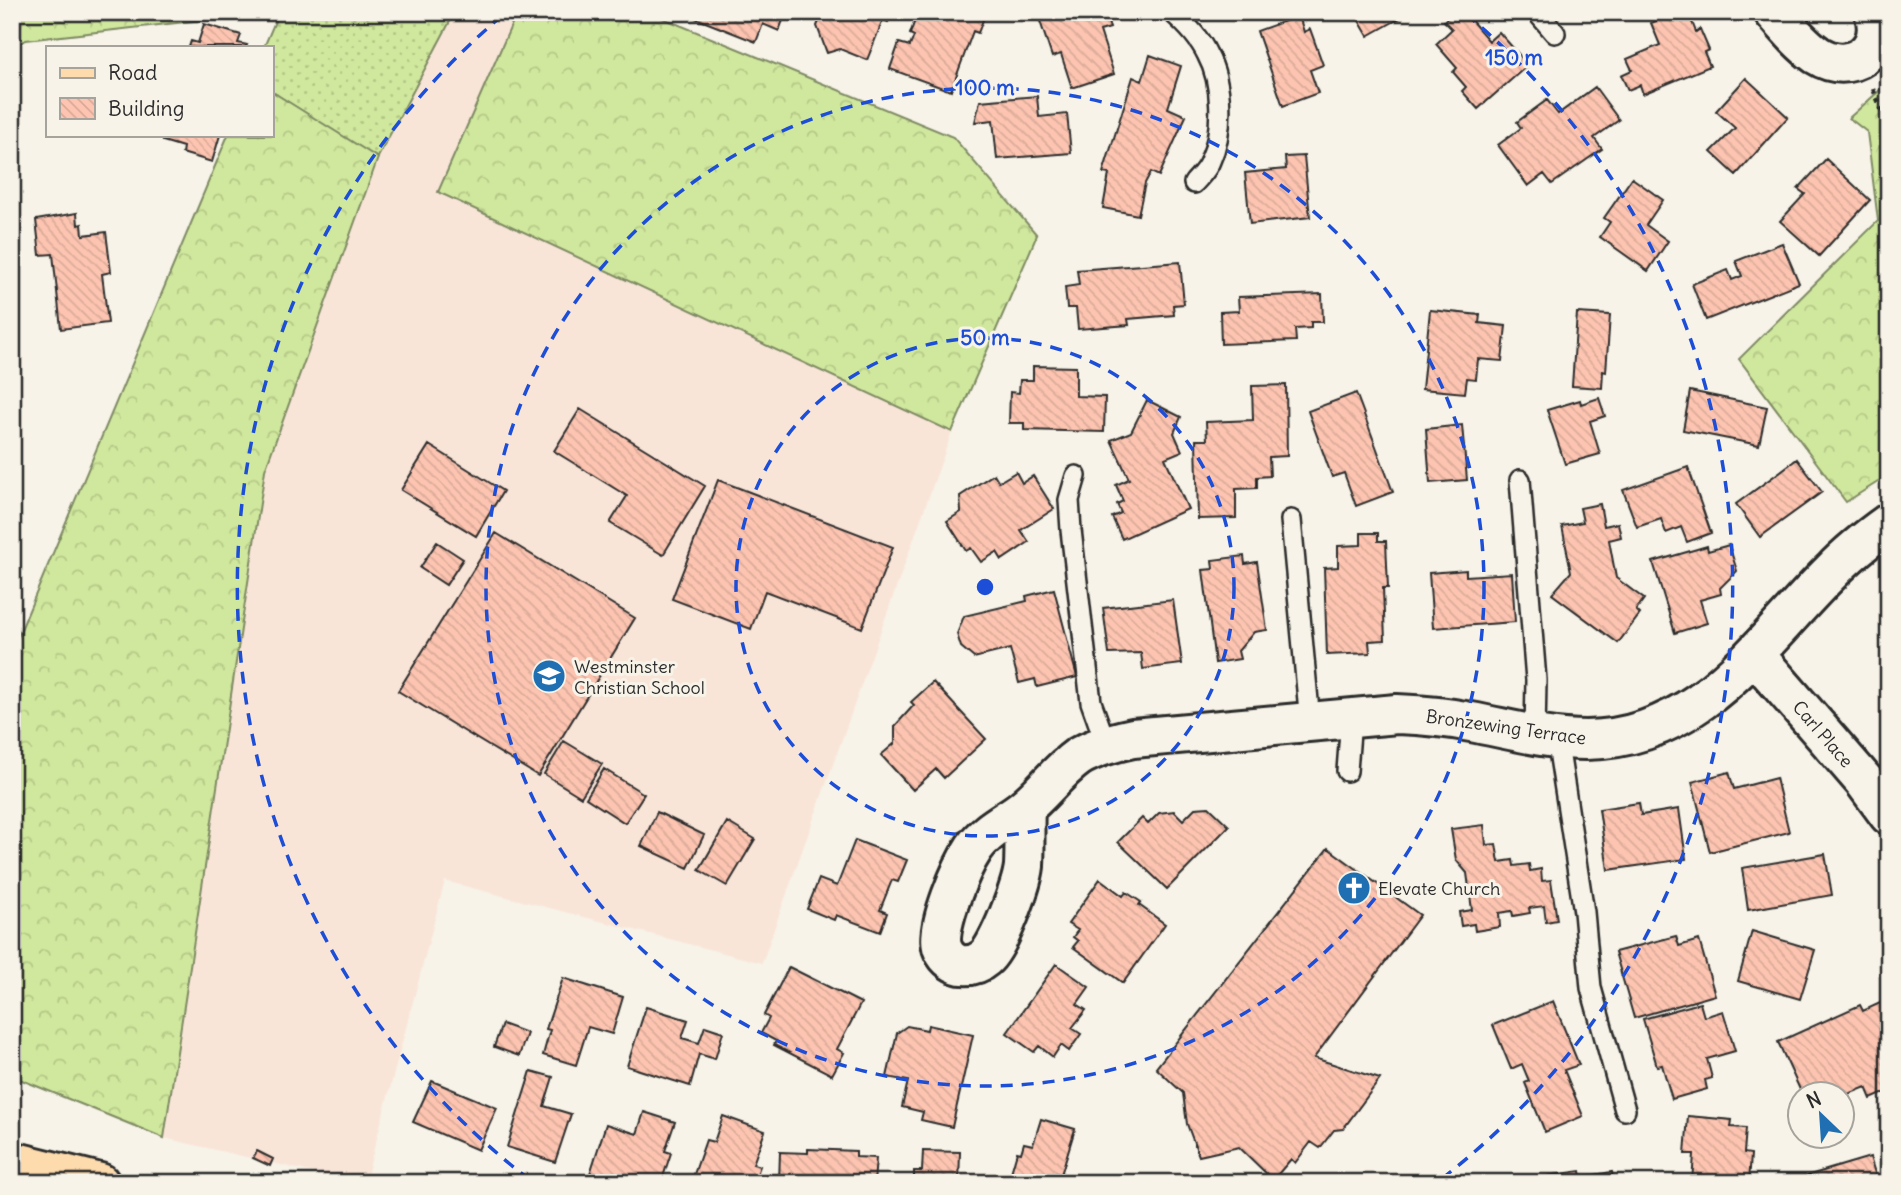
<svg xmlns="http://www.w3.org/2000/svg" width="1901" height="1195" font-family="Delius,sans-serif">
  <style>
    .built { fill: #f9e5d8 }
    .grass { fill: url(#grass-dots); stroke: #7e8a64; stroke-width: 2 }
    .forest { fill: url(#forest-crowns); stroke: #7e8a64; stroke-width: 2 }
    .building { fill: url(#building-back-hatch); stroke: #2b2b2b; stroke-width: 2 }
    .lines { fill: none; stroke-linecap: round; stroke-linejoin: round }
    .service-casing { stroke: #2b2b2b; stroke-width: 24 }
    .minor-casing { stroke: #2b2b2b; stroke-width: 44 }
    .primary-casing { stroke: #2b2b2b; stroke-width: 44 }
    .path { stroke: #2b2b2b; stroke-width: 4.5; stroke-dasharray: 5 5; stroke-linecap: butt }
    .service { stroke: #f7f3e8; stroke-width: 19 }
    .minor { stroke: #f7f3e8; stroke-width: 38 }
    .primary { stroke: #fedbac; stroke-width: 38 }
    .ring { fill: none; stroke: #1d4ed8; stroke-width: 3.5; stroke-dasharray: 12 9 }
    .labels { text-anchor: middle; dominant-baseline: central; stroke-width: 6; stroke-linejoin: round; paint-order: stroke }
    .poi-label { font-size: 18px; fill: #2b2b2b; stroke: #f7f3e8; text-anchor: start }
    .street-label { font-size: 18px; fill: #2b2b2b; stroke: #f7f3e8 }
    .centre { fill: #1d4ed8; stroke: #f7f3e8; stroke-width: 3.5 }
    .ring-label { font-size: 21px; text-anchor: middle; font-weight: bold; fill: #1d4ed8; stroke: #f7f3e8; stroke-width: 6; stroke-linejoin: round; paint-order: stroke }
  </style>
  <defs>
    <pattern id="grass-dots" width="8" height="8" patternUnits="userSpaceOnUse" patternTransform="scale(1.75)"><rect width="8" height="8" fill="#d0e89d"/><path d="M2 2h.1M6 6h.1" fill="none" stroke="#b3c787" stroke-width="1.8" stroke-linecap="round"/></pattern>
    <pattern id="forest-crowns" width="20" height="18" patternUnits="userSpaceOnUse" patternTransform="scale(1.75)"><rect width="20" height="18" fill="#d0e89d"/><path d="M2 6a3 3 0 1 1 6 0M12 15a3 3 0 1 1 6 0" fill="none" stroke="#b3c787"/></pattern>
    <pattern id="building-back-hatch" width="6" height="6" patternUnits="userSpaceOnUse" patternTransform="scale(1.75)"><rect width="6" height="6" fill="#fdc5b1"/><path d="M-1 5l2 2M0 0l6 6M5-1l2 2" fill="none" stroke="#d9a998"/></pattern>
  </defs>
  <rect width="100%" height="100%" fill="#f7f3e8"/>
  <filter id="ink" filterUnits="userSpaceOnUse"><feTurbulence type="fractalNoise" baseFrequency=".0143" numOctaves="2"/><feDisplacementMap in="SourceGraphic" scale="14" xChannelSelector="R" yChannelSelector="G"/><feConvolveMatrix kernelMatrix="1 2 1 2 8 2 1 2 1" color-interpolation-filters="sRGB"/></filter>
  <g filter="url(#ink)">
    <path class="built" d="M455 12H517L438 192 952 432 762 963 445 881 365 1183H358L164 1138 265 470 377 159Z"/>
    <path class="grass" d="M279 12H455L377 159 271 91V47H264Z"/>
    <path class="forest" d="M12 12H259L256 14 26 40 12 47Z
      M517 12H648L953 137 1037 235 952 432 438 192Z
      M1889 82V475L1846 502 1739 359 1878 221 1867 132 1849 118Z
      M271 91 378 158 265 470 164 1138 12 1076V651L228 135H271Z"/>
    <path class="building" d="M680 12H786L779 31 763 24 756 42Z
      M823 12H893L888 22 883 20 867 60 840 49 827 53 817 26Z
      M918 12H986L978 33 973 31 951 91 890 69 899 43 910 46 914 36 910 34Z
      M1037 12H1095L1096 17 1105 14 1110 28 1100 31 1114 74 1072 88 1061 54 1052 57Z
      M1354 12H1411L1368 36Z
      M1453 12H1464L1489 41 1499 32 1528 65 1478 109 1462 91 1466 87 1453 72 1457 68 1436 44 1452 29 1444 21Z
      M1677 12H1688L1696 32 1700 29 1709 50 1704 52 1710 66 1643 94 1640 85 1628 90 1621 75 1632 70 1627 59 1660 45 1651 23Z
      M1299 16 1304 32 1310 29 1323 65 1310 70 1318 93 1283 106 1257 31Z
      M204 24 241 35 238 43 247 45 246 47H189L191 41 198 43Z
      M1150 55 1181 66 1168 108 1186 116 1159 176 1151 172 1145 183 1138 215 1103 208 1109 174 1103 173 1133 77 1142 81Z
      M1746 78 1788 117 1736 175 1711 152 1735 128 1716 111Z
      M1595 87 1619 120 1594 138 1602 149 1552 184 1544 174 1528 186 1498 145 1521 128 1517 122 1547 100 1558 114Z
      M1037 96 1039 117 1067 114 1071 153 997 159 993 120 975 122 980 101Z
      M165 135H220L212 162 182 153 183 147 163 141Z
      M1304 156 1310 217 1250 224 1245 173 1286 169 1285 157Z
      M1826 159 1870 200 1819 256 1780 221 1805 194 1798 189Z
      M1632 178 1663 200 1646 225 1668 241 1648 271 1600 237 1610 222 1604 218Z
      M77 213 78 225 82 224 83 235 106 232 111 272 102 274 108 323 61 329 53 254 40 255 36 220Z
      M1782 243 1799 283 1706 320 1692 284 1728 270 1732 280 1742 276 1736 261Z
      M1180 262 1184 304 1173 305 1174 315 1128 319 1129 325 1078 329 1076 308H1067L1065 287 1079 285 1077 270Z
      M1322 294 1323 322H1311V328L1295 329 1296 341 1221 344 1220 312 1239 311 1238 297Z
      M1430 310 1480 315 1479 323 1506 326 1502 361 1478 359 1476 379 1467 378 1465 393 1422 389Z
      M1577 313 1610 315 1606 372 1603 371 1602 388 1572 386Z
      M1033 366 1076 367V396L1105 397 1104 432 1024 430V423H1009L1010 392 1019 393 1020 380H1033Z
      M1286 385 1287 456 1269 457 1270 476 1257 477V488L1236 489V518L1198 519 1196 440H1207L1206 422 1253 420 1252 386Z
      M1690 391 1767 407 1759 445 1683 430Z
      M1356 393 1393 492 1356 506 1344 473 1332 477 1308 411Z
      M1599 398 1605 416 1590 421 1600 454 1565 464 1547 410 1580 400 1581 404Z
      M1147 400 1181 417 1174 433 1182 451 1165 458 1188 509 1122 539 1112 517 1121 513 1117 504 1123 501 1116 485 1129 479 1111 440 1131 432Z
      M580 409 705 486 663 555 610 523 627 496 554 451Z
      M1462 425 1467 480 1430 483 1426 429Z
      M429 445 503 491 476 536 401 490Z
      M1797 459 1822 492 1760 537 1736 504Z
      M1688 467 1711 533 1687 542 1681 527 1666 533 1661 519 1637 527 1623 490Z
      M1016 472 1022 483 1033 476 1054 509 1021 530 1029 542 1002 560 997 552 981 562 971 548 966 551 947 521 961 512 960 496 994 474 999 482Z
      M718 480 893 547 862 628 765 591 751 629 672 599Z
      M1600 504 1604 526 1618 523 1621 537 1609 540 1616 578 1644 599 1636 610 1640 614 1618 643 1552 594 1571 572 1562 526 1583 522 1580 508Z
      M496 533 635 618 538 776 398 691Z
      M1361 533H1378V541H1386L1388 588H1383L1385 640 1369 641 1370 653 1327 655 1324 568 1338 567V546L1361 545Z
      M437 542 463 559 446 585 420 568Z
      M1729 545 1737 571 1720 588 1721 594 1700 600 1707 623 1675 633 1653 562 1707 546 1708 551Z
      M1244 556 1245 564 1257 562 1267 630 1254 632 1238 651 1240 659 1215 663 1203 570 1213 569 1212 560Z
      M1466 570V576L1512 573 1515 622 1433 628 1429 573Z
      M1054 589 1077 677 1037 687 1035 679 1019 683 1010 649 974 658 961 647 957 634 964 616 1027 601 1026 596Z
      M1173 600 1182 664 1143 669 1141 653 1109 654 1103 608Z
      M933 682 986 739 944 778 936 769 913 790 881 755 895 743V726L914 705 911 702Z
      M564 741 602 764 581 797 544 774Z
      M604 769 644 794 625 823 586 798Z
      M1729 772 1734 789 1776 778 1789 832 1710 852 1692 782Z
      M1639 803 1641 815 1679 809 1686 859 1608 870 1599 809Z
      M1209 807 1229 826 1167 889 1118 842 1142 818 1148 824 1159 813 1174 811 1183 820 1195 808Z
      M657 812 704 835 688 868 641 846Z
      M727 822 755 839 727 886 699 870Z
      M1484 825 1486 845 1496 844 1499 862 1513 860 1514 866 1529 864 1530 871 1541 869 1542 881 1551 880 1557 920 1546 922 1544 906 1529 908 1530 913 1513 916 1512 911 1499 913 1500 927 1475 931 1474 924 1461 926 1459 912 1472 910 1467 873 1456 860 1451 829Z
      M855 840 907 860 898 882 892 880 880 910 887 913 880 932 836 915 834 920 807 909 819 879 837 886Z
      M1328 848 1420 915 1314 1058 1380 1079 1343 1129 1334 1130 1320 1148 1311 1142 1295 1163 1291 1159 1273 1180 1239 1147 1199 1156 1187 1124 1183 1093 1156 1068Z
      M1825 854 1832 895 1748 910 1742 868Z
      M1100 879 1123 896 1126 892 1141 902 1139 905 1165 924 1123 983 1073 947 1078 941 1073 937 1078 930 1068 924Z
      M1752 931 1815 950 1800 999 1738 981Z
      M1676 936 1679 946 1699 940 1715 995 1634 1018 1615 952Z
      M1056 964 1089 987 1077 1004 1086 1010 1072 1028 1081 1034 1069 1051 1061 1045 1053 1057 1039 1046 1034 1052 1007 1033Z
      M789 967 861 1003 837 1049 844 1053 832 1075 774 1045 776 1041 761 1033 769 1018 764 1015Z
      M563 978 623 997 612 1034 588 1027 576 1065 543 1055 550 1030 546 1029Z
      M1553 1001 1579 1065 1564 1070 1583 1116 1545 1132 1525 1083 1529 1081 1522 1064 1511 1069 1493 1025Z
      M1700 1003 1704 1017 1723 1011 1735 1051 1707 1059 1712 1078 1705 1080 1707 1089 1672 1099 1662 1065 1657 1066 1643 1019Z
      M1880 1003 1889 1020V1039L1884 1041 1889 1050V1091L1871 1099 1866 1087 1846 1095 1843 1090 1835 1094H1802L1778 1042 1860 1005 1863 1011Z
      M646 1007 688 1020 682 1038 699 1043 705 1026 723 1032 715 1059 699 1054 690 1086 627 1066Z
      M502 1024 527 1033 519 1056 494 1047Z
      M928 1025 973 1035 952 1127 921 1120 923 1112 902 1107 908 1081 887 1077 897 1033 907 1026 927 1030Z
      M531 1071 553 1077 544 1106 571 1114 555 1162 507 1147Z
      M432 1081 497 1108 478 1150 413 1122Z
      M644 1112 675 1122 665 1151 671 1153 661 1183H587L606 1124 637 1134Z
      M723 1116 765 1131 753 1164 760 1166 754 1183H691L706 1140 714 1142Z
      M1688 1116 1732 1120 1731 1127 1746 1128 1744 1153 1751 1154 1749 1183H1692L1694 1154H1685Z
      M1041 1119 1075 1129 1060 1178 1065 1180 1064 1183H1008L1017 1152 1021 1153 1024 1143 1033 1145Z
      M808 1149 856 1151V1157L876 1158 874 1183H779L780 1152 808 1153Z
      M257 1151 273 1159 270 1166 253 1158Z
      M923 1151 960 1152 959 1183H914V1171H922Z
      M1870 1157 1878 1183H1805L1803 1177Z
      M1581 1171 1582 1177 1612 1172 1614 1183H1524L1523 1179Z"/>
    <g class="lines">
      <defs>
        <path id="service" d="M1172 12C1186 24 1199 37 1207 54 1223 83 1224 131 1210 161 1207 170 1200 176 1194 183
          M1537 12 1555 33
          M1076 476 1069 500 1071 530 1091 702 1106 744
          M1520 480 1536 680 1535 735
          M1291 520 1310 722
          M1557 738 1584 912 1591 988 1625 1110
          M1347 771 1351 719"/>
        <path id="minor" d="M1774 12C1787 27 1801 44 1817 55 1850 76 1887 51 1874 12
          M1755 655 1864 781 1889 815
          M1025 807C1024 827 1025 846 1024 866 1022 884 999 947 985 958 978 964 969 966 961 965 952 963 945 956 942 947 936 926 962 866 974 848 986 830 1008 821 1024 808 1043 793 1057 772 1078 757 1095 747 1114 742 1133 738L1397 714C1422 715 1446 717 1471 722 1509 729 1547 740 1586 740 1701 739 1759 643 1832 571 1849 553 1868 538 1889 523"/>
        <path id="primary" d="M12 1161 100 1183"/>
      </defs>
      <use href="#service" class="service-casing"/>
      <use href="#minor" class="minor-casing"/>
      <use href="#primary" class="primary-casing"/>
      <path class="path" d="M1873 89 1889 127"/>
      <use href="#service" class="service"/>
      <use href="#minor" class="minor"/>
      <use href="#primary" class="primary"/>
    </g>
  </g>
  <g class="ring">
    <circle cx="985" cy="587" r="249"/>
    <circle cx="985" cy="587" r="499"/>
    <path d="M530 1180A748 748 0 0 1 504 14M1466 14A748 748 0 0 1 1440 1180"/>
  </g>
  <defs>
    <symbol id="school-disc" viewBox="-11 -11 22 22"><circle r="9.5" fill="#1f6fb2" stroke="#f7f3e8"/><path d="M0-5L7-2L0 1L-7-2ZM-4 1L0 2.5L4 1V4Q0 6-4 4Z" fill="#fff"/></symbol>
    <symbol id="church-disc" viewBox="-11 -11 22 22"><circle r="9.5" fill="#1f6fb2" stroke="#f7f3e8"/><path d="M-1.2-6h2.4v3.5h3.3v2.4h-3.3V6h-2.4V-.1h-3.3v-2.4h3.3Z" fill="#fff"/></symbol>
  </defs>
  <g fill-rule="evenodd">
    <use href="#school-disc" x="530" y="657" width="38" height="38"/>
    <use href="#church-disc" x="1335" y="869" width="38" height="38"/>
  </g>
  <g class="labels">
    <g class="poi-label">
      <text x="574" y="666">Westminster<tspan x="574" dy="21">Christian School</tspan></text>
      <text x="1378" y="888">Elevate Church</text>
    </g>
    <g class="street-label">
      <text transform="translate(1506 727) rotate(8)">Bronzewing Terrace</text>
      <text transform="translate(1823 734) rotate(49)">Carl Place</text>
    </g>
  </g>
  <circle cx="985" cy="587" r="10" class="centre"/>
  <g class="ring-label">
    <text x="1514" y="65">150 m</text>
    <text x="985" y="95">100 m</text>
    <text x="985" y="345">50 m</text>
  </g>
  <rect width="1901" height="1195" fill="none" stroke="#f7f3e8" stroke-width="42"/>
  <rect x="21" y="21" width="1859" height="1153" fill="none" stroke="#2b2b2b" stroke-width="2.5" filter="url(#ink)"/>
  <rect x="46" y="46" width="228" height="91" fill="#f7f3e8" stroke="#a5a39c" stroke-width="2"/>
  <rect x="60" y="68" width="35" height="10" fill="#fedbac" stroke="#a5a39c" stroke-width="2"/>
  <text x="108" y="80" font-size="21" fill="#2b2b2b">Road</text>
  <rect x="60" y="98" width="35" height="21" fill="url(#building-back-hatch)" stroke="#a5a39c" stroke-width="2"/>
  <text x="108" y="116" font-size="21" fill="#2b2b2b">Building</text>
  <g transform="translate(1821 1115) rotate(335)"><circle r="33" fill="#f7f3e8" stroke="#a5a39c" stroke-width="2"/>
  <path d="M0-5L12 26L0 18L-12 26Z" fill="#1f6fb2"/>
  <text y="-10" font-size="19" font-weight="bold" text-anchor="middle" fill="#2b2b2b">N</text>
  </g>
</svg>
